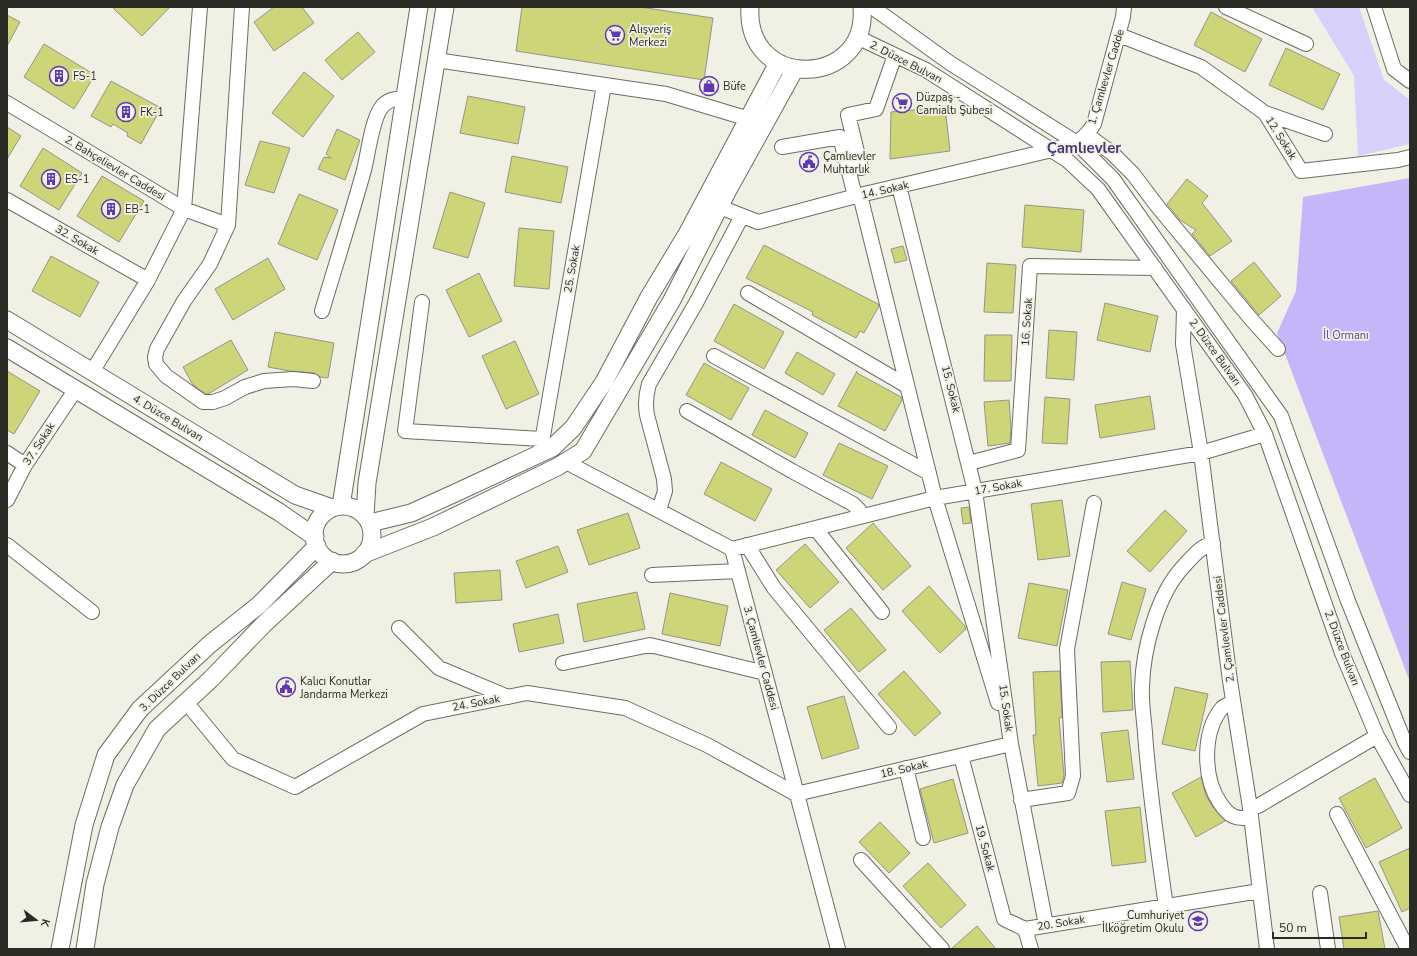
<svg xmlns="http://www.w3.org/2000/svg" width="1417" height="956" font-family="'Nunito Sans',sans-serif">
  <style>
    .green { fill: #d8cffb }
    .forest { fill: #c4b6f8 }
    .building { fill: #ced478; stroke: #949589 }
    .lines { fill: none; stroke-linecap: round; stroke-linejoin: round }
    .minor-casing { stroke: #6c6d61; stroke-width: 16 }
    .major-casing { stroke: #6c6d61; stroke-width: 19 }
    .minor { stroke: #fff; stroke-width: 14 }
    .major { stroke: #fff; stroke-width: 17 }
    .labels { text-anchor: middle; dominant-baseline: central; stroke-width: 3.5; stroke-linejoin: round; paint-order: stroke }
    .poi-label { font-size: 11px; fill: #2b2b26; stroke: #f0f1e4; text-anchor: start }
    .street-label { font-size: 11px; fill: #2b2b26; stroke: #f0f1e4 }
    .park-label { font-size: 11px; fill: #593c99; stroke: #f0f1e4 }
    .district-label { font-size: 15px; font-weight: bold; fill: #483774; stroke: #f0f1e4 }
  </style>
  <rect width="100%" height="100%" fill="#f0f1e4"/>
  <path class="green" d="M1312 7H1359L1384 80 1410 100V144L1358 156 1354 76Z"/>
  <path class="forest" d="M1410 178V682L1277 333 1296 291 1303 197Z"/>
  <path class="building" d="M112 7H170L142 36Z
    M274 7H302L314 23 274 51 254 22Z
    M522 7H640L713 18 704 80 516 51Z
    M1211 12 1262 39 1245 72 1194 45Z
    M7 15 20 22 7 46Z
    M358 32 375 52 342 80 325 60Z
    M44 44 95 75 74 109 24 77Z
    M1286 48 1340 74 1323 110 1269 85Z
    M304 72 334 96 303 137 272 113Z
    M111 81 161 108 141 144 127 136 128 133 113 124 111 127 91 116Z
    M468 96 525 107 518 144 460 133Z
    M945 107 950 151 890 159 891 112Z
    M7 127 21 136 7 159Z
    M337 129 360 140 345 180 318 169 324 157 331 158 326 154Z
    M260 141 290 148 274 193 245 185Z
    M43 148 82 173 59 210 20 186Z
    M512 156 568 167 561 203 505 192Z
    M102 176 144 201 119 242 77 216Z
    M1187 179 1208 196 1202 203 1232 241 1210 256 1192 234 1196 230 1180 220 1167 204Z
    M450 192 485 203 468 258 433 248Z
    M299 194 338 210 317 260 278 244Z
    M1025 205 1084 210 1081 252 1022 247Z
    M519 228 554 231 549 289 514 286Z
    M764 245 878 304 879 306 864 333 860 331 856 338 812 315 813 312 746 278Z
    M903 246 907 260 895 263 891 249Z
    M51 256 99 282 80 317 32 291Z
    M268 258 285 289 233 320 215 289Z
    M1254 262 1281 296 1259 315 1231 281Z
    M987 263 1016 265 1013 313 984 312Z
    M479 273 502 321 469 337 446 290Z
    M1105 303 1158 316 1150 352 1097 340Z
    M734 304 784 332 764 369 714 341Z
    M1049 330 1077 332 1074 380 1046 378Z
    M275 332 334 343 328 378 320 377 314 373 290 371 268 367Z
    M985 335H1012L1011 381H984Z
    M231 340 248 370 208 394H206L193 385 183 367Z
    M515 341 539 394 506 409 482 356Z
    M797 352 835 374 823 395 785 373Z
    M704 363 749 388 731 420 686 395Z
    M7 371 40 391 14 434 7 430Z
    M857 371V373L901 397 902 400 885 431 838 406Z
    M1150 396 1155 429 1100 438 1095 405Z
    M1045 397 1070 399 1067 444 1042 443Z
    M1009 400 1011 427 1010 443 988 446 984 402Z
    M765 410 808 433 795 458 752 435Z
    M839 443 888 466 872 499 823 475Z
    M721 462 772 489 755 521 704 494Z
    M1062 500 1070 556 1038 560 1031 504Z
    M969 507 971 523 963 524 961 508Z
    M1165 510 1187 531 1150 572 1127 551Z
    M628 513 640 548 589 565 577 530Z
    M873 523 911 566 883 590 846 548Z
    M805 544 839 582 810 608 776 570Z
    M558 546 568 572 526 588 516 561Z
    M500 570 502 600 456 603 454 573Z
    M1122 582 1146 589 1131 640 1108 634Z
    M1029 583 1068 590 1057 646 1018 638Z
    M929 586 965 626 966 629 940 653 902 611Z
    M637 592 645 629 584 642 577 604Z
    M670 593 728 606 720 646 662 634Z
    M851 608 886 650 859 672 824 630Z
    M558 614 564 643 519 652 513 624Z
    M1130 661 1133 710 1103 712 1101 662Z
    M904 671 941 713 915 736 878 694Z
    M1060 671 1062 717 1059 718 1064 775 1062 783 1038 786 1033 735H1036L1033 672Z
    M1175 687 1208 694 1195 751 1162 744Z
    M844 696 859 748 822 759 807 707Z
    M1128 730 1134 779 1107 782 1101 733Z
    M1201 777 1206 796 1213 807 1225 821 1196 837 1172 793Z
    M1375 778 1402 828 1366 848 1339 798Z
    M953 779 968 833 934 843 920 789Z
    M1140 807 1146 862 1112 866 1105 811Z
    M880 822 910 853 889 873 859 842Z
    M1410 848V908L1402 912 1379 862Z
    M928 863 966 905 941 928 903 886Z
    M1378 911 1385 949H1344L1339 917Z
    M977 926 996 949H951Z"/>
  <g class="lines">
    <defs>
      <path id="minor" d="M242 7 228 225 210 264 184 301 157 349 155 357 156 364 166 376 203 402H213L225 398 245 387 264 381 293 379 313 381
        M872 7 950 63 1077 143 1113 179 1281 416 1348 601 1405 743 1410 752
        M1226 7 1306 44
        M1374 7 1394 69 1410 81
        M1119 35 1201 67 1265 113 1301 171 1398 160 1410 157
        M857 37 926 70 1067 160 1098 189 1245 395 1265 434 1342 653 1377 736 1410 795
        M436 60 666 94 749 119
        M7 103 184 209 228 225
        M1265 113 1325 134
        M1087 135 1112 153 1133 174 1158 207 1251 319 1278 349
        M782 147 840 137 855 196
        M861 168 848 115 876 109 895 55
        M899 186 975 491 1011 744 1046 925
        M860 195 935 498 998 703
        M7 200 148 280
        M720 207 758 222 860 195 1052 150C1073 144 1081 144 1094 124L1123 17 1124 7
        M748 293 907 386
        M422 302 405 431 542 439
        M1184 309 1183 344 1201 453 1230 681 1250 808 1267 949
        M322 311C336 264 351 217 364 170 368 154 372 120 381 108 387 99 395 99 405 98
        M714 356 929 473
        M92 372 148 280 184 209 200 7
        M687 411 792 471 853 504 859 510 860 517
        M7 453 25 465
        M540 453 604 85
        M566 462 732 549 838 949
        M969 463 1018 450 1030 266 1155 268
        M7 500 25 465 76 389
        M659 510 665 491 664 479 647 415C645 404 646 394 649 384L696 303 742 216
        M815 528 882 612
        M7 545 92 612
        M747 545 774 588 889 727
        M732 549 935 498 1201 453 1265 434
        M652 575 738 571
        M399 628 439 668 508 697
        M563 663 650 645 765 673
        M186 702 233 759 295 787 423 714 527 693 625 708 707 745 796 794 1011 744
        M1233 702C1230 704 1225 705 1222 708 1202 732 1203 778 1220 803 1229 816 1235 820 1251 817
        M961 756 1004 919 1025 929
        M906 768 923 838
        M1021 800 1068 793 1073 776 1067 649 1094 503
        M1250 808 1258 806 1377 736
        M1337 814 1408 949
        M861 860 942 949
        M1320 893 1328 949
        M1166 907C1158 849 1149 791 1145 733 1144 718 1141 702 1142 687 1143 649 1157 595 1183 567 1193 556 1200 547 1213 543
        M1031 949 1025 929 1260 891"/>
      <path id="major" d="M750 7C745 92 869 88 862 7
        M7 320 295 495 332 508
        M7 348 279 512 315 537
        M341 506 419 7
        M314 535a29 29 0 1 1 58 0a29 29 0 1 1-58 0Z
        M365 516 367 483 445 7
        M370 523 411 513 453 494 552 448 573 428 604 382 649 297 687 234 778 63
        M364 554 433 527 557 467 583 451 672 300 728 190 795 69
        M60 949 84 825 106 755 140 709 210 644 259 605 317 546
        M85 949 95 884 110 827 125 785 157 729 211 679 264 624 332 561"/>
    </defs>
    <use href="#minor" class="minor-casing"/>
    <use href="#major" class="major-casing"/>
    <use href="#minor" class="minor"/>
    <use href="#major" class="major"/>
  </g>
  <defs>
    <symbol id="supermarket-ring" viewBox="-11 -11 22 22"><circle r="9.5" fill="#f0f1e4" stroke="#6238b0" stroke-width="1.5"/><path d="M-6-5.5h2.5l.6 2H6L4.5 2H-2.5L-4.4-4H-6ZM-1.5 3.2a1.3 1.3 0 1 0 .1 0ZM3 3.2a1.3 1.3 0 1 0 .1 0Z" fill="#6238b0"/></symbol>
    <symbol id="building-ring" viewBox="-11 -11 22 22"><circle r="9.5" fill="#f0f1e4" stroke="#6238b0" stroke-width="1.5"/><path d="M-4-6H4V6H1V3H-1V6H-4ZM-2.5-4.3h1.7v1.8h-1.7ZM.8-4.3h1.7v1.8H.8ZM-2.5-1h1.7V.8h-1.7ZM.8-1h1.7V.8H.8Z" fill="#6238b0"/></symbol>
    <symbol id="shop-ring" viewBox="-11 -11 22 22"><circle r="9.5" fill="#f0f1e4" stroke="#6238b0" stroke-width="1.5"/><path d="M-5-2.5h2.3a2.7 3.5 0 0 1 5.4 0H5L5.5 6h-11ZM-1.5-2.5h3a1.5 2.3 0 0 0-3 0Z" fill="#6238b0"/></symbol>
    <symbol id="civic-ring" viewBox="-11 -11 22 22"><circle r="9.5" fill="#f0f1e4" stroke="#6238b0" stroke-width="1.5"/><path d="M-.6-6.5H3V-4.5H.6V-3L4-1V1h2V6H-6V1h2V-1L-.6-3ZM-1.2 2.5V6h2.4V2.5Z" fill="#6238b0"/></symbol>
    <symbol id="school-ring" viewBox="-11 -11 22 22"><circle r="9.5" fill="#f0f1e4" stroke="#6238b0" stroke-width="1.5"/><path d="M0-5L7-2L0 1L-7-2ZM-4 1L0 2.5L4 1V4Q0 6-4 4Z" fill="#6238b0"/></symbol>
  </defs>
  <g fill-rule="evenodd">
    <use href="#supermarket-ring" x="604" y="24" width="22" height="22"/>
    <use href="#building-ring" x="48" y="65" width="22" height="22"/>
    <use href="#shop-ring" x="698" y="75" width="22" height="22"/>
    <use href="#supermarket-ring" x="891" y="92" width="22" height="22"/>
    <use href="#building-ring" x="115" y="101" width="22" height="22"/>
    <use href="#civic-ring" x="798" y="151" width="22" height="22"/>
    <use href="#building-ring" x="40" y="168" width="22" height="22"/>
    <use href="#building-ring" x="100" y="198" width="22" height="22"/>
    <use href="#civic-ring" x="275" y="676" width="22" height="22"/>
    <use href="#school-ring" x="1187" y="910" width="22" height="22"/>
  </g>
  <g class="labels">
    <g class="poi-label">
      <text x="629" y="29">Alışveriş<tspan x="629" dy="13">Merkezi</tspan></text>
      <text x="73" y="76">FS-1</text>
      <text x="723" y="86">Büfe</text>
      <text x="916" y="97">Düzpaş -<tspan x="916" dy="13">Camialtı Şubesi</tspan></text>
      <text x="140" y="112">FK-1</text>
      <text x="823" y="156">Çamlıevler<tspan x="823" dy="13">Muhtarlık</tspan></text>
      <text x="65" y="179">ES-1</text>
      <text x="125" y="209">EB-1</text>
      <text x="300" y="681">Kalıcı Konutlar<tspan x="300" dy="13">Jandarma Merkezi</tspan></text>
      <text x="1184" y="915" text-anchor="end">Cumhuriyet<tspan x="1184" dy="13">İlköğretim Okulu</tspan></text>
    </g>
    <g class="street-label">
      <text transform="translate(906 62) rotate(27)">2. Düzce Bulvarı</text>
      <text transform="translate(1106 77) rotate(-73)">1. Çamlıevler Cadde</text>
      <text transform="translate(1281 138) rotate(58)">12. Sokak</text>
      <text transform="translate(115 168) rotate(31)">2. Bahçelievler Caddesi</text>
      <text transform="translate(885 190) rotate(-13)">14. Sokak</text>
      <text transform="translate(77 240) rotate(30)">32. Sokak</text>
      <text transform="translate(572 269) rotate(-80)">25. Sokak</text>
      <text transform="translate(1027 322) rotate(-86)">16. Sokak</text>
      <text transform="translate(1215 352) rotate(54)">2. Düzce Bulvarı</text>
      <text transform="translate(951 389) rotate(76)">15. Sokak</text>
      <text transform="translate(168 418) rotate(31)">4. Düzce Bulvarı</text>
      <text transform="translate(39 444) rotate(-57)">37. Sokak</text>
      <text transform="translate(998 487) rotate(-10)">17. Sokak</text>
      <text transform="translate(1224 629) rotate(-97)">2. Çamlıevler Caddesi</text>
      <text transform="translate(1342 648) rotate(69)">2. Düzce Bulvarı</text>
      <text transform="translate(761 658) rotate(75)">3. Çamlıevler Caddesi</text>
      <text transform="translate(170 682) rotate(-44)">3. Düzce Bulvarı</text>
      <text transform="translate(476 703) rotate(-11)">24. Sokak</text>
      <text transform="translate(1006 708) rotate(82)">15. Sokak</text>
      <text transform="translate(904 769) rotate(-13)">18. Sokak</text>
      <text transform="translate(985 848) rotate(75)">19. Sokak</text>
      <text transform="translate(1061 923) rotate(-9)">20. Sokak</text>
    </g>
    <g class="park-label">
      <text x="1346" y="335">İl Ormanı</text>
    </g>
    <g class="district-label">
      <text x="1084" y="148">Çamlıevler</text>
    </g>
  </g>
  <rect width="1417" height="956" fill="none" stroke="#2b2b26" stroke-width="16"/>
  <g transform="translate(36 920) rotate(106)" stroke="#f0f1e4" stroke-width="3" paint-order="stroke">
  <path d="M0-3L7 15L0 10L-7 15Z" fill="#2b2b26"/>
  <text y="-6" font-size="11" font-weight="bold" text-anchor="middle" fill="#2b2b26">K</text>
  </g>
  <path d="M1273 932v6h93v-6" fill="none" stroke="#2b2b26" stroke-width="2"/>
  <text x="1279" y="932" font-size="12" fill="#2b2b26" stroke="#f0f1e4" stroke-width="3" paint-order="stroke">50 m</text>
</svg>
